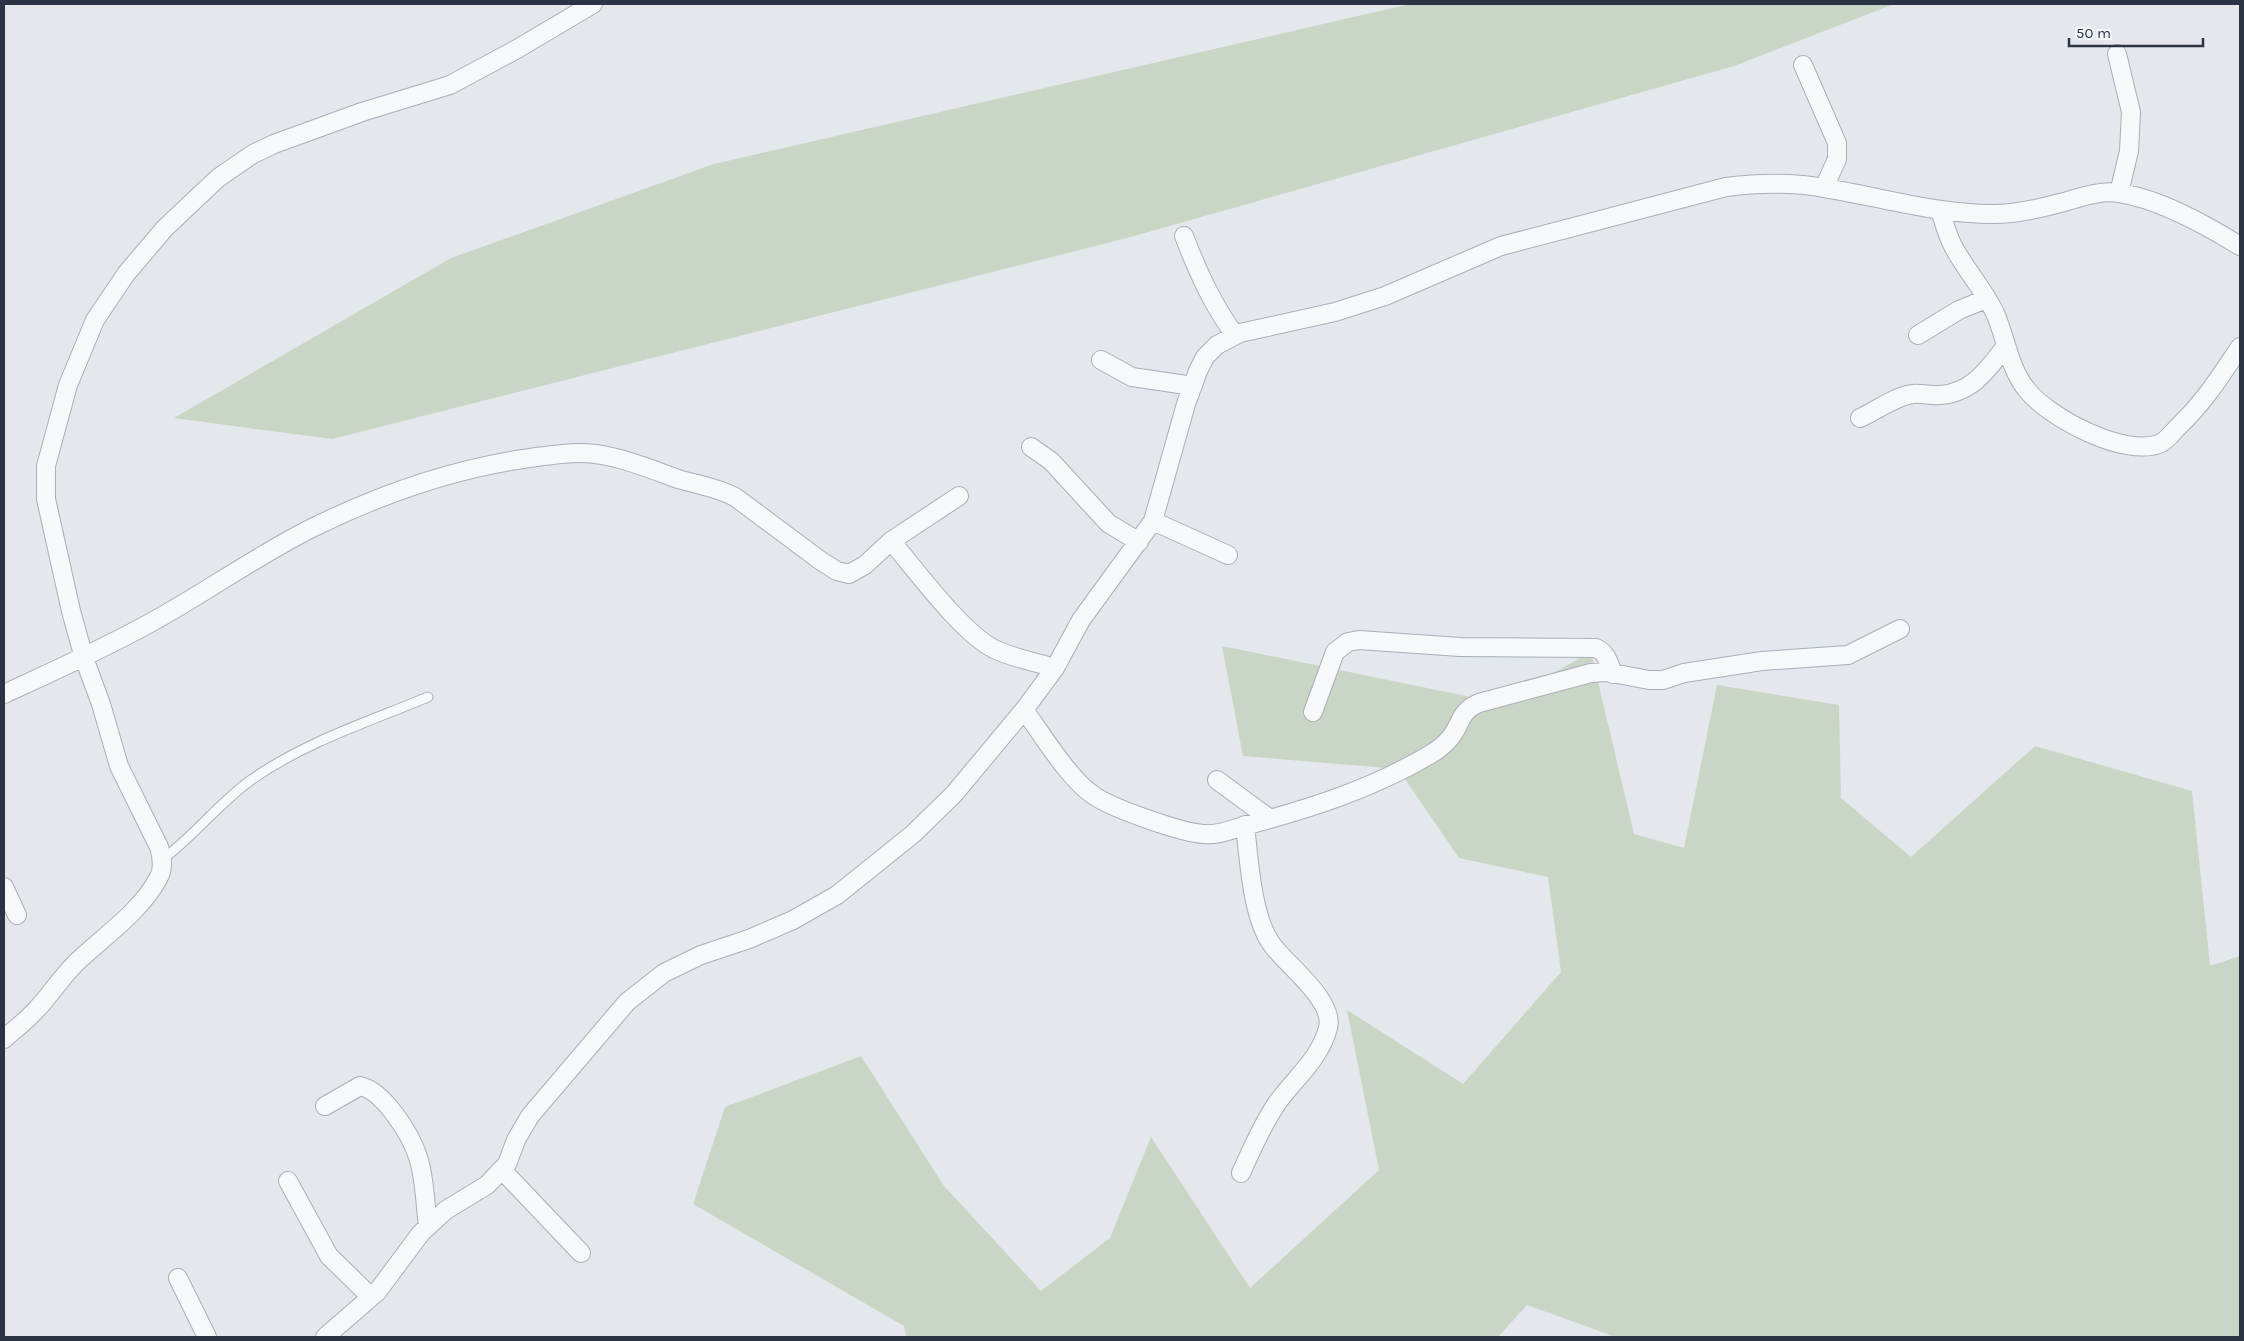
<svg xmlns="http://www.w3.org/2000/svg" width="2244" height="1341" font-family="Karla,sans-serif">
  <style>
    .green { fill: #c9d6c5 }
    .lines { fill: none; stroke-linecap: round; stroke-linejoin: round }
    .service-casing { stroke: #a9aeb7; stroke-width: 11 }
    .minor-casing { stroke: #a9aeb7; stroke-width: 20 }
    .service { stroke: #f7f8fa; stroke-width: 9 }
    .minor { stroke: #f7f8fa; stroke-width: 18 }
  </style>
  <rect width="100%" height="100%" fill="#e4e7ec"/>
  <path class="green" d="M1410 4H1894L1734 66 1127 238 332 439 174 418 451 258 714 164Z
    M1222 646 1500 703 1591 652 1634 834 1684 848 1717 685 1839 705 1841 798 1911 857 2035 746 2192 791 2210 966 2240 956V1337H1616L1527 1305 1498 1337H906L904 1326 693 1204 725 1107 861 1056 944 1186 1041 1291 1110 1238 1151 1137 1250 1288 1379 1170 1347 1010 1463 1084 1561 972 1548 877 1459 858 1398 769 1243 756Z"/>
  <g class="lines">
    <defs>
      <path id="service" d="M163 859C195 835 219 803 251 780 305 742 368 722 428 697"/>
      <path id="minor" d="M2117 54 2131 112 2129 151 2119 193
        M1803 65 1837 143V159L1824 188
        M1940 210C1944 222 1947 235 1953 246 1965 269 1984 290 1995 313 2006 338 2009 368 2027 390 2049 418 2127 459 2161 443 2167 440 2173 432 2178 427 2205 401 2219 378 2240 347
        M1184 236C1198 272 1212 304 1235 335
        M1918 335 1959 310 1986 299
        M1101 360 1132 377 1193 386
        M1860 418C1876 411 1895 396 1913 394 1922 393 1931 396 1940 395 1972 393 1988 369 2006 346
        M1031 447 1051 461 1108 523 1139 542
        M1153 521 1228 555
        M891 541C916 570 961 632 994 649 1013 658 1035 662 1055 668
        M4 694C54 671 103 649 150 623 205 593 256 556 312 528 379 495 449 470 523 459 543 456 562 453 582 453 612 453 650 469 678 479 698 485 716 487 735 497L821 561 837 571 849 574 865 565 891 541 959 496
        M1024 710C1043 735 1068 778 1093 795 1111 808 1182 833 1204 834 1219 836 1234 828 1248 825 1312 808 1374 788 1431 754 1438 750 1446 743 1451 737 1462 722 1460 711 1479 703L1591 673 1607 672 1649 680H1663L1684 673 1762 661 1848 655 1900 629
        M1313 712 1335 652 1348 642 1359 640 1460 647 1596 648C1607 653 1609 663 1613 674
        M1217 780 1270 819
        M4 887 17 915
        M4 1039C14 1030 26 1021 35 1011 51 995 63 974 80 959 107 934 142 910 159 877 164 867 162 857 159 847L119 766 101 704 84 658 71 611 46 499V466L68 385 95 320 126 274 165 228 218 178 253 154 274 144 362 112 450 85 517 49 593 4
        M325 1106 360 1086C384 1091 411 1135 418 1157 425 1178 425 1204 428 1226
        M502 1170 581 1253
        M1241 1173C1252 1149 1262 1125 1277 1103 1295 1078 1320 1059 1328 1028 1335 1001 1288 966 1273 946 1252 920 1249 859 1245 825
        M288 1181 329 1256 371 1297
        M178 1278 207 1337
        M325 1337 377 1292 421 1233 446 1210 487 1185 507 1164 516 1140 530 1116 627 1002 664 973 701 955 749 939 793 920 837 895 913 834 954 794 1024 710 1055 668 1081 620 1153 521 1186 404 1198 371 1205 357 1217 345 1240 333 1335 312 1385 296 1501 246 1726 187C1759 183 1792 182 1824 188 1881 197 1935 214 1993 214 2016 214 2038 209 2060 203 2079 198 2099 190 2119 193 2160 199 2206 225 2240 246"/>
    </defs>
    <use href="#service" class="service-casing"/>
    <use href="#minor" class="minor-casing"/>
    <use href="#service" class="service"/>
    <use href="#minor" class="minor"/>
  </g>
  <rect width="2244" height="1341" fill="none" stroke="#2b3445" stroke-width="10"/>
  <path d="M2069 38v8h134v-8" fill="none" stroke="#2b3445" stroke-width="2.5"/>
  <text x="2076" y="38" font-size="15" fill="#2b3445" stroke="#f4f6f9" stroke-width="4" paint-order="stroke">50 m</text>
</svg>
